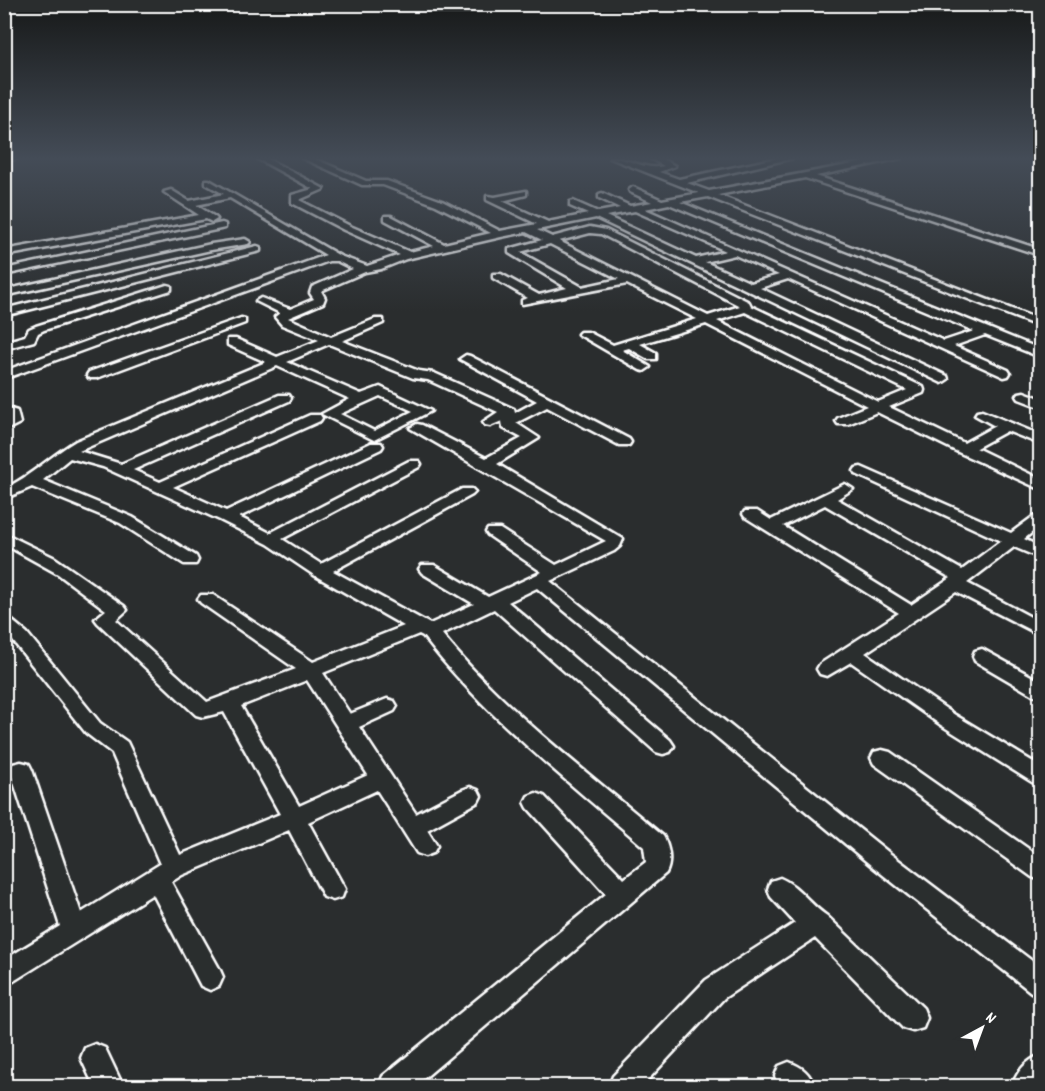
<svg xmlns="http://www.w3.org/2000/svg" width="1045" height="1091" font-family="Dekko,sans-serif">
  <style>
    .lines { fill: none; stroke-linecap: round; stroke-linejoin: round }
    .minor-casing { stroke: #fff; stroke-width: 5 }
    .minor { fill: #2a2d2e; fill-rule: evenodd }
  </style>
  <rect width="100%" height="100%" fill="#2a2d2e"/>
  <filter id="ink" filterUnits="userSpaceOnUse"><feTurbulence type="fractalNoise" baseFrequency=".0167" numOctaves="2"/><feDisplacementMap in="SourceGraphic" scale="12" xChannelSelector="R" yChannelSelector="G"/><feConvolveMatrix kernelMatrix="1 2 1 2 8 2 1 2 1" color-interpolation-filters="sRGB"/></filter>
  <g filter="url(#ink)">
    <g class="lines">
      <defs>
        <path id="minor" d="M4 158H18L4 162Z
          M256 158H266L324 189 299 200 350 226 410 252 434 246 385 220V216H391L444 244 491 233 436 205 383 185H362L302 158H313L366 181H387L442 201 500 231 537 224 487 200V196L495 197 526 191V195L502 201 548 222 588 214 570 206V202L573 201 598 212 620 208 599 198V194L602 193 630 206 652 202 630 192 629 190 633 187 662 200 699 193 610 158C630 158 645 171 664 166L650 158H661L675 166 659 172 679 179 777 158H793L687 183 709 191 885 158H902L816 176 1039 249V253H1033L805 178 718 195 1040 320V327L708 197 680 202 1040 349V357L985 335 954 346 1008 370 1010 373 1008 376 1004 377 788 279 760 288 947 376 948 379 942 383 596 218 537 230 552 237 590 227 606 230 749 302 751 306 923 387 924 390 923 393 889 407 964 443 995 426 975 415 977 412 982 411 1040 435V444L1007 431 976 448 1040 479V489L958 452 877 412 848 424H838L836 421 838 418 867 406 706 324 640 344 656 353V359H648L629 348 622 350 650 367 644 371 640 370 578 334 580 332H588L613 345 697 319 627 284 522 304V300L528 298 493 278V274H501L539 295 567 288 509 253V249L542 240 526 232 501 237 406 259 381 269 365 272 321 291 325 298 323 303 288 318 331 337 375 319H383V323L342 341 419 371 434 373 514 409 515 413 537 401 460 359 466 355 470 356 629 439 631 442 629 445H619L547 407 516 423 539 438 497 464 623 539 620 546 614 551 550 581 888 852 1040 967V996L1031 992 872 866 537 588 508 602 670 740 674 746 670 752 663 754 656 752 494 609 442 634C501 708 590 774 663 836 669 847 672 862 666 873L415 1086H379L383 1076 606 894 528 808 525 802 528 796 536 793 544 796 624 879 646 862 644 847C568 781 485 717 423 636L419 634 323 673 350 714 387 699 394 701 397 706 394 711 359 727 416 814 462 790 470 787 478 790 481 796 478 802 427 830 437 846 433 853 425 856 417 853 377 790 308 822 345 889 342 897 333 900 324 897 289 830 182 875 171 882 219 968 223 977 219 986 210 990 201 986 153 894 4 987V960L60 926 10 770 13 764 21 762 29 764 32 770 81 913 160 864 112 753 86 733 13 641 4 633V617L10 619 27 633 100 723 127 742 180 855 280 814 224 712 203 717 196 715 98 623 95 619 106 610 58 574 4 544V533L55 558 124 606 127 610 116 620 207 702 296 669 201 603 198 599 201 595H213L313 662 404 626 314 575 268 544 220 520 103 467 70 458 43 480 132 517 196 556 198 560 196 564H184L120 523 32 487 4 499V489C31 476 51 456 76 441L266 362 228 345V339H236L277 357 319 340 282 325 275 317 280 313 256 301 261 298 290 309 314 299 310 293 312 287 353 269 337 261H329L4 379V371L326 255 230 198 196 205 215 217 217 219 212 222 206 219 4 256V250L199 215 164 192 171 190 189 201 224 194 206 184V180H209L340 256 367 266 400 255 344 230 292 203V195L313 189ZM669 204 974 331 944 341 645 209ZM635 211 726 251 696 258 606 216ZM590 233 601 234 740 306 708 316 559 241ZM550 244 619 279 582 287 520 252ZM735 255 779 275 751 283 705 262ZM745 312 907 390 878 402 717 321ZM329 344 413 378 428 380 498 412 483 422 485 425 490 426 502 421 503 428 522 438 486 458 422 425 417 424 410 428 606 541 556 565 500 529H488L486 532 488 535 542 572 488 597 434 565H422L419 569 422 573 474 604 430 624 333 571 472 495 475 492 472 489H462L321 564 282 539 419 467 421 464 419 461H409L270 533 239 517 381 449 383 446 381 443H371L226 511 173 487 320 421 322 418 320 415H310L160 482 133 470 289 401 291 398 289 395H279L121 464 79 451 277 366 350 399 322 414 374 440 431 411 380 387 361 394 287 362ZM380 396 413 411 374 431 340 414ZM307 680 368 775 299 806 241 706Z
          M222 223 225 224V228L4 275V269Z
          M245 239 250 242 248 244 211 250 4 296V290L211 244Z
          M257 246 260 247V251L4 316V309Z
          M167 285 171 286V290L44 330 38 333 34 341 4 349V342L25 336 29 329 36 326Z
          M241 318 245 319V323L97 378H89L87 375 89 372Z
          M1024 392 1040 398V407L1019 399 1017 396 1019 393Z
          M4 407 17 411 20 423 4 431Z
          M861 467 1011 533 1034 516 1040 514V526L1024 539 1040 547V558L1014 547 967 583 1040 622V635L956 592 865 653 955 715 1040 766V784L1032 782 941 725 851 662 827 676 820 674 817 669 820 664 899 613 745 517 743 514 745 511H757L771 520 845 484 853 489 837 499 962 570 1001 541 856 474 854 471 856 468ZM825 505 951 578 911 605 783 526Z
          M982 649 1040 681V697L1033 695 975 661 973 656 975 651Z
          M882 750 890 752 1040 857V880L1032 877 874 764 871 758 874 752Z
          M780 878C798 885 810 905 827 916L923 1008 927 1018 923 1028 913 1031 903 1028 815 938 724 998 642 1086H609L613 1076 706 980 795 923 771 897 768 889 771 881Z
          M95 1044 105 1048 123 1086H94L81 1058 85 1048Z
          M1040 1055V1086H1012C1017 1072 1026 1061 1040 1055Z
          M789 1062C802 1067 810 1073 814 1086H779L775 1076 779 1066Z"/>
      </defs>
      <use href="#minor" class="minor-casing"/>
      <use href="#minor" class="minor"/>
    </g>
  </g>
  <linearGradient id="sky" x2="0" y2="1"><stop stop-color="#171919"/><stop offset="0.51" stop-color="#444c57"/><stop offset="1" stop-color="#444c57" stop-opacity="0"/></linearGradient>
  <rect width="1045" height="311" fill="url(#sky)"/>
  <rect width="1045" height="1091" fill="none" stroke="#2a2d2e" stroke-width="24"/>
  <rect x="12" y="12" width="1021" height="1067" fill="none" stroke="#fff" stroke-width="2" filter="url(#ink)"/>
  <g transform="translate(982 1028) rotate(41)" stroke="#2a2d2e" stroke-width="4.5" paint-order="stroke">
  <path d="M0-4.5L10 22L0 15L-10 22Z" fill="#ffffff"/>
  <text y="-9" font-size="16" font-weight="bold" text-anchor="middle" fill="#ffffff">N</text>
  </g>
</svg>
